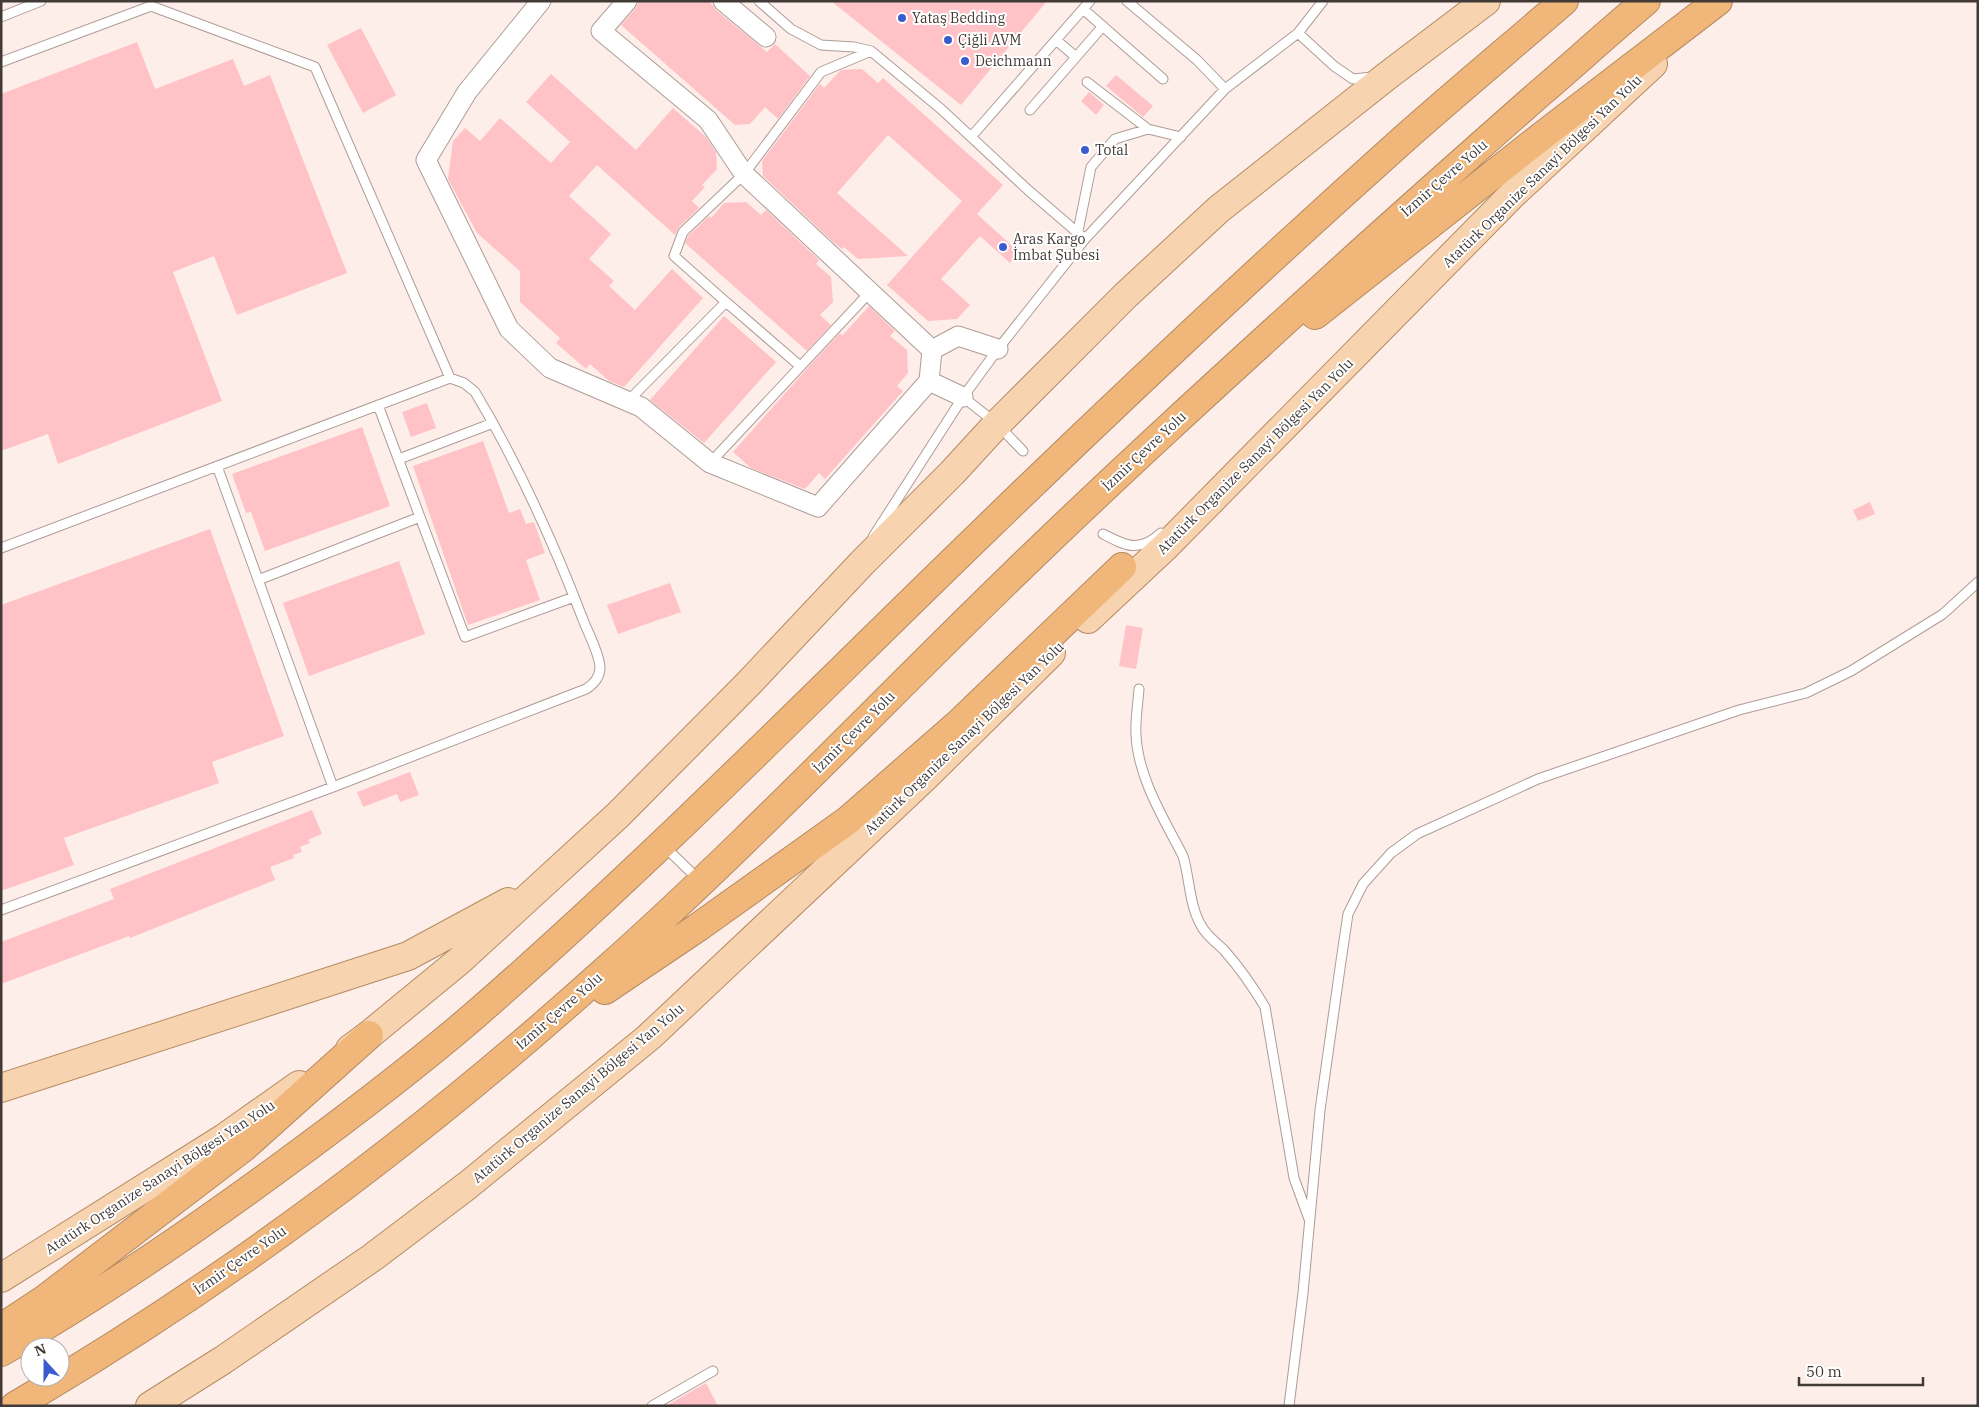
<svg xmlns="http://www.w3.org/2000/svg" width="1979" height="1407" font-family="'IBM Plex Serif',serif">
  <style>
    .building { fill: #ffc2c7 }
    .lines { fill: none; stroke-linecap: round; stroke-linejoin: round }
    .service-casing { stroke: #ae9c96; stroke-width: 11 }
    .minor-casing { stroke: #ae9c96; stroke-width: 21 }
    .primary-casing { stroke: #b38b62; stroke-width: 30 }
    .motorway-casing { stroke: #b38b62; stroke-width: 30 }
    .service { stroke: #fff; stroke-width: 9 }
    .minor { stroke: #fff; stroke-width: 19 }
    .primary { stroke: #f7d3af; stroke-width: 28 }
    .motorway { stroke: #f1b679; stroke-width: 28 }
    .poi-dot { fill: #3b5ccd; stroke: #fff; stroke-width: 2 }
    .labels { text-anchor: middle; dominant-baseline: central; stroke-width: 4; stroke-linejoin: round; paint-order: stroke }
    .poi-label { font-size: 14px; fill: #413a37; stroke: #fff; text-anchor: start }
    .street-label { font-size: 14px; fill: #413a37; stroke: #fff }
  </style>
  <rect width="100%" height="100%" fill="#feeee9"/>
  <path class="building" d="M639 1H709L716 10 767 52 775 44 810 76 778 119 765 107 750 124 735 125 621 25 636 8Z
    M831 1H1047L961 105Z
    M361 28 396 95 363 113 327 45Z
    M137 42 155 89 233 59 244 86 270 75 347 273 237 315 214 256 173 272 222 401 58 464 48 434 1 451V94Z
    M862 69 878 83 883 78 1003 185 977 214 1020 253 1010 263 980 236 941 279 970 305 957 319 928 321 887 285 962 201 888 135 837 193 908 256 858 259 844 247 842 249 833 242 763 176 762 161 820 84 824 88 841 70Z
    M551 74 636 150 673 108 706 137 716 152 717 169 702 185 705 187 692 201 699 208 679 227 675 235 597 165 569 196 611 234 589 259 614 281 609 286 635 310 672 269 703 298 624 387 609 381 590 364 586 369 556 343 560 338 520 302V271L477 233 448 179 453 141 465 128 480 141 500 118 551 163 570 142 526 102Z
    M1116 75 1153 106 1143 117 1106 86Z
    M1089 92 1104 105 1096 115 1081 101Z
    M746 202 761 215 766 210 819 260 816 264 831 277 833 302 820 315 831 325 807 351 685 243 688 236 709 216 711 218 724 203Z
    M869 306 895 331 890 336 907 350 908 373 897 386 903 391 825 479 819 473 805 489 751 468 733 452 812 363 840 333 842 336Z
    M724 316 776 362 704 443 650 400Z
    M427 403 436 428 411 437 402 412Z
    M362 427 390 506 265 551 251 512 246 513 232 474Z
    M483 441 509 513 520 509 526 524 534 522 545 553 526 560 540 600 468 625 413 466Z
    M1870 502 1875 514 1858 521 1853 510Z
    M210 529 284 736 212 762 219 783 64 838 74 865 1 891V605Z
    M399 561 425 634 309 676 283 603Z
    M670 583 681 612 618 634 607 605Z
    M1126 625 1143 628 1136 669 1119 666Z
    M410 772 419 795 400 802 397 794 363 807 357 792Z
    M312 810 322 834 308 840 310 843 300 847 302 852 293 855 294 858 270 867 275 880 130 938 129 936 1 984V942L114 899 110 889Z
    M706 1383 718 1406H666Z"/>
  <g class="lines">
    <defs>
      <path id="service" d="M759 1 791 29 821 45 854 47 871 51 941 109 1028 190 1085 239
        M1127 1 1197 60 1225 89
        M1083 9 1163 79
        M1 17 41 1
        M1298 33 1334 66 1353 79 1372 77
        M1056 40 1076 57
        M1 62 151 6 315 67 450 378 1 548
        M1087 82 1148 129
        M1030 110 1103 26
        M971 137 1090 1
        M1078 231 1091 167 1115 139 1148 129 1181 137
        M726 302 800 366
        M628 401 726 302 674 256 683 232 744 174 821 72 871 51
        M378 405 465 637 574 597
        M1023 451 997 424 963 397 998 349 1085 239 1225 89 1298 33 1323 1
        M399 459 493 423
        M710 463 870 292
        M1103 534C1126 546 1139 553 1161 533
        M873 537 963 397
        M258 580 420 517
        M1139 689C1138 704 1135 720 1136 735 1138 778 1164 819 1183 856 1190 879 1189 906 1202 927 1207 936 1217 943 1224 950 1239 967 1253 987 1265 1007L1294 1178 1309 1219
        M333 787 586 689C594 684 600 677 600 667 599 652 587 631 582 617 552 539 518 464 475 392L464 383 450 378
        M663 845 699 880
        M1 910 333 787 217 466
        M652 1406 713 1371
        M1289 1406 1303 1293 1320 1110 1341 961 1348 914 1363 884 1391 853 1417 834 1538 779 1739 710 1806 693 1851 671 1943 614 1978 582"/>
      <path id="minor" d="M541 1 467 92 426 160 509 329 550 368 641 407 710 463 818 507 929 381
        M627 1 601 31 708 120 744 174 932 350
        M723 1 766 37
        M963 397 929 381 932 350 958 336 998 349"/>
      <path id="primary" d="M1088 619 1167 545 1513 194 1653 64
        M350 1049 369 1035 459 961 618 815 748 684 862 563 952 473 997 424 1126 295 1219 209 1387 76 1486 1
        M1 1088 408 956 508 902
        M1 1278 224 1138 299 1085
        M150 1406 223 1360 373 1257 468 1185 649 1037 925 777 1051 653"/>
      <path id="motorway" d="M1315 315 1542 136 1718 1
        M605 990 697 928 847 821 958 724 1122 567
        M1 1328 45 1299 244 1147 369 1035
        M1 1352C97 1297 189 1234 279 1168 346 1119 412 1069 475 1015 653 860 818 691 988 527 1125 394 1264 264 1406 137 1458 91 1512 46 1564 1
        M15 1406C227 1282 425 1133 607 969 747 844 877 707 1012 576 1118 473 1228 373 1337 274 1404 213 1472 153 1540 93 1575 63 1610 31 1646 1"/>
    </defs>
    <use href="#service" class="service-casing"/>
    <use href="#minor" class="minor-casing"/>
    <use href="#primary" class="primary-casing"/>
    <use href="#motorway" class="motorway-casing"/>
    <use href="#service" class="service"/>
    <use href="#minor" class="minor"/>
    <use href="#primary" class="primary"/>
    <use href="#motorway" class="motorway"/>
  </g>
  <g class="poi-dot">
    <circle cx="902" cy="18" r="5"/>
    <circle cx="948" cy="40" r="5"/>
    <circle cx="965" cy="61" r="5"/>
    <circle cx="1085" cy="150" r="5"/>
    <circle cx="1003" cy="247" r="5"/>
  </g>
  <g class="labels">
    <g class="poi-label">
      <text x="912" y="18">Yataş Bedding</text>
      <text x="958" y="40">Çiğli AVM</text>
      <text x="975" y="61">Deichmann</text>
      <text x="1095" y="150">Total</text>
      <text x="1013" y="239">Aras Kargo<tspan x="1013" dy="16">İmbat Şubesi</tspan></text>
    </g>
    <g class="street-label">
      <text transform="translate(1542 171) rotate(-44)">Atatürk Organize Sanayi Bölgesi Yan Yolu</text>
      <text transform="translate(1444 178) rotate(-41)">İzmir Çevre Yolu</text>
      <text transform="translate(1144 451) rotate(-43)">İzmir Çevre Yolu</text>
      <text transform="translate(1255 456) rotate(-45)">Atatürk Organize Sanayi Bölgesi Yan Yolu</text>
      <text transform="translate(854 732) rotate(-45)">İzmir Çevre Yolu</text>
      <text transform="translate(964 738) rotate(-44)">Atatürk Organize Sanayi Bölgesi Yan Yolu</text>
      <text transform="translate(559 1011) rotate(-41)">İzmir Çevre Yolu</text>
      <text transform="translate(578 1093) rotate(-40)">Atatürk Organize Sanayi Bölgesi Yan Yolu</text>
      <text transform="translate(160 1177) rotate(-33)">Atatürk Organize Sanayi Bölgesi Yan Yolu</text>
      <text transform="translate(240 1260) rotate(-35)">İzmir Çevre Yolu</text>
    </g>
  </g>
  <rect width="1979" height="1407" fill="none" stroke="#413a37" stroke-width="5"/>
  <g transform="translate(45 1362) rotate(339)"><circle r="24" fill="#ffffff" stroke="#b3b0af"/>
  <path d="M0-4L9 19L0 12L-9 19Z" fill="#3b5ccd"/>
  <text y="-8" font-size="14" font-weight="bold" text-anchor="middle" fill="#413a37">N</text>
  </g>
  <path d="M1799 1377v8h124v-8" fill="none" stroke="#413a37" stroke-width="2.5"/>
  <text x="1806" y="1377" font-size="15" fill="#413a37" stroke="#ffffff" stroke-width="4" paint-order="stroke">50 m</text>
</svg>
